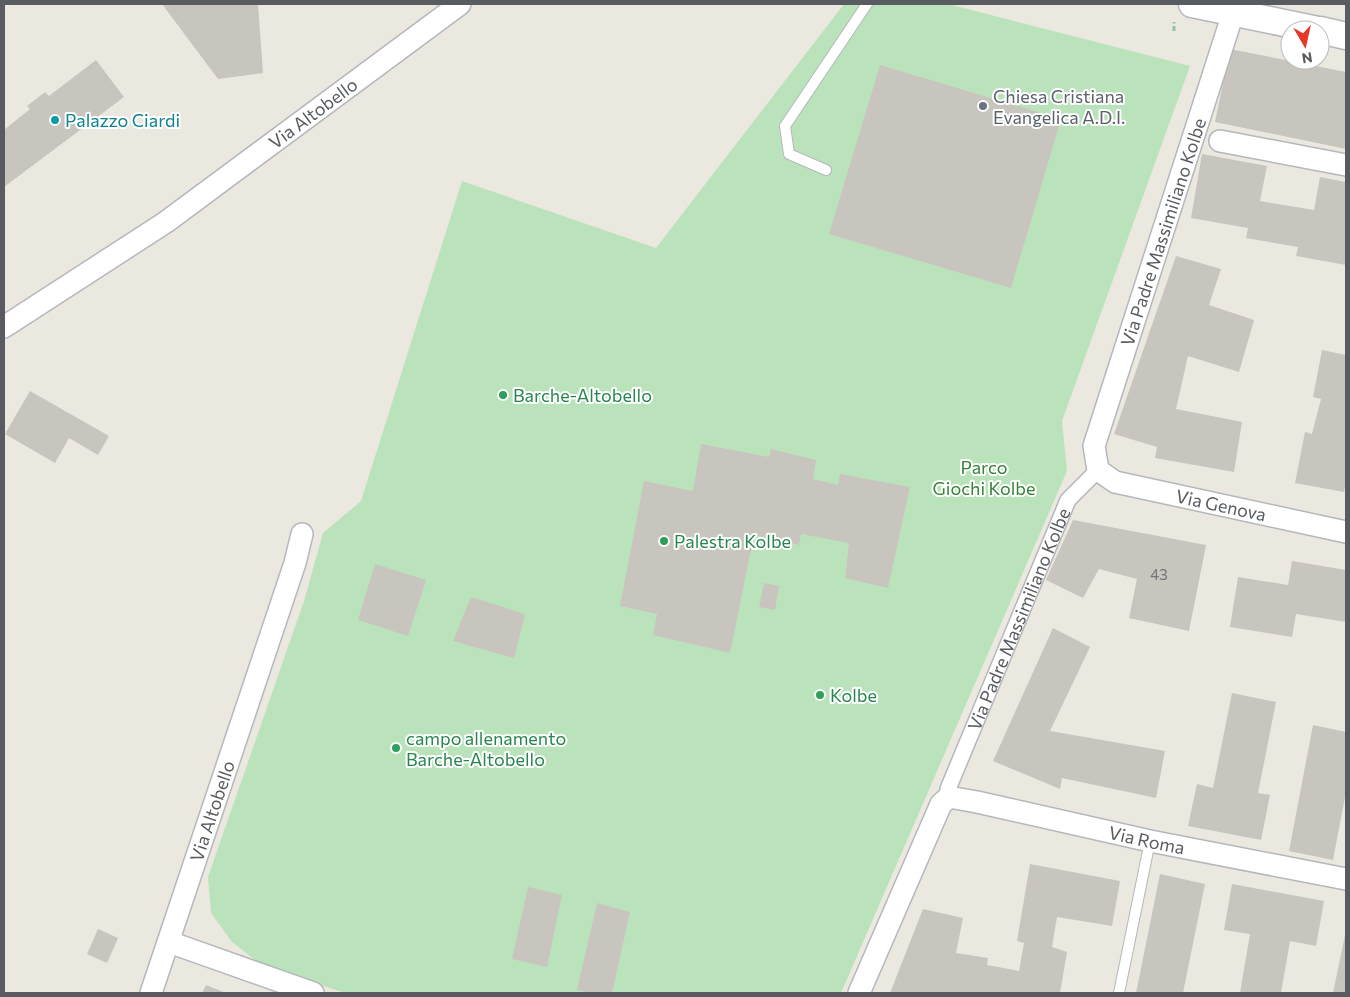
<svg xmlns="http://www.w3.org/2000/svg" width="1350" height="997" font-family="Commissioner,sans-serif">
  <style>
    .green { fill: #bbe3bb }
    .building { fill: #c8c5be }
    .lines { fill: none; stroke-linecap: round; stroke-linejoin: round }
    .service-casing { stroke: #b5b7bc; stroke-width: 12 }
    .pedestrian-casing { stroke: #b5b7bc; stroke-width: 18 }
    .minor-casing { stroke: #b5b7bc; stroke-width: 24 }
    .tertiary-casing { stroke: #b5b7bc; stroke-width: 29 }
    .path { stroke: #94c4a1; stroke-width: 3; stroke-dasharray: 5 2.5; stroke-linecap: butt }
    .service { stroke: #fff; stroke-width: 10 }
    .pedestrian { stroke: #fff; stroke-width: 15 }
    .minor { stroke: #fff; stroke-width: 21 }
    .tertiary { stroke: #fff; stroke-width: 26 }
    .worship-dot { fill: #6b7280; stroke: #fff; stroke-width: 2 }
    .culture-dot { fill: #0f9aa8; stroke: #fff; stroke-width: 2 }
    .leisure-dot { fill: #2e9e5b; stroke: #fff; stroke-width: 2 }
    .labels { text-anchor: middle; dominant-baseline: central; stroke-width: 4; stroke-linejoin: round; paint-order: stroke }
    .number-label { font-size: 15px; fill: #747678 }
    .worship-label { font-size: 18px; fill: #5b616d; stroke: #fff; text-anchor: start }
    .street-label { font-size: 18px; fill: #585b60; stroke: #fff }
    .culture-label { font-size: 18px; fill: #0d838f; stroke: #fff; text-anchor: start }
    .leisure-label { font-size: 18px; fill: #27864d; stroke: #fff; text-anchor: start }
    .park-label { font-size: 18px; fill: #358238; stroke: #fff }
  </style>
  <rect width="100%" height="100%" fill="#ebe8df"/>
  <path class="green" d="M844 4H948L1190 66 1062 421 1067 471 841 993H345L262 965 232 942 211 913 208 877 304 601 323 533 361 501 462 181 656 248Z"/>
  <path class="building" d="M162 4H258L263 73 218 79Z
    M1230 49 1346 72V149L1215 122Z
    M96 60 124 97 4 187V130L30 109 27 106 45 92 49 96Z
    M880 65 1061 119 1011 288 829 234Z
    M1202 154 1267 166 1260 201 1314 210 1320 177 1346 182V265L1296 256 1298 247 1246 238 1248 228 1191 218Z
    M1176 256 1221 269 1209 305 1254 320 1239 372 1188 356 1176 409 1242 422 1234 472 1155 458 1157 447 1114 434Z
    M1322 350 1346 355V482L1344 492 1295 483 1305 432 1312 434 1321 399 1313 397Z
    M30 391 109 436 98 455 69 438 55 463 5 434Z
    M701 444 769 457 771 449 816 460 813 479 838 485 840 474 910 487 888 588 845 578 849 543 801 534 799 545 754 535 730 653 653 635 657 614 620 606 644 481 693 491Z
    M1073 520 1206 545 1189 631 1129 618 1137 579 1099 569 1083 598 1046 580Z
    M1292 561 1346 570V622L1296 614 1292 637 1230 627 1238 577 1288 585Z
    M375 564 426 580 408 636 358 620Z
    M764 583 779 586 775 610 759 607Z
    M471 597 525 614 514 658 453 641Z
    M1053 628 1090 647 1050 731 1165 751 1156 798 1062 778 1060 789 993 761Z
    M1232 693 1276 702 1258 793 1270 795 1261 840 1188 826 1197 784 1213 788Z
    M1313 725 1346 732V792L1333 860 1289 851Z
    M1030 864 1120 881 1112 926 1057 917 1052 947 1067 952 1060 993H890L923 909 963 918 956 953 988 958 987 965 1019 971 1024 943 1017 941Z
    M1160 874 1205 884 1183 993H1136Z
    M1232 884 1324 901 1316 946 1290 941 1281 993H1240L1250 934 1224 930Z
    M528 887 562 895 547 967 512 959Z
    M597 903 630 912 612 993H591L577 990Z
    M98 929 118 938 107 963 87 954Z
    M1345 935 1346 993H1333Z
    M206 985 226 993H202Z"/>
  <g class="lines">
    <defs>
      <path id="service" d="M826 170 789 154 785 126 867 4
        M1119 993 1150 841"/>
      <g id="pedestrian">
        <path id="s1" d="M949 797 948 789 1068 500 1098 470"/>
      </g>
      <g id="minor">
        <path id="s2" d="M1236 4 1094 446 1098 470 1115 482 1346 532"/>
        <path d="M1220 141 1346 165"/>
        <path id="s3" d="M4 327 166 222 460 4"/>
        <path d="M169 942 313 993"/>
        <path id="s4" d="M151 993 295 563 302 534"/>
        <path id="s5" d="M859 993 941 804 949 797 977 802 1150 841 1346 879"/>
      </g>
      <path id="tertiary" d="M1192 4 1318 30
        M1320 30 1346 36"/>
    </defs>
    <use href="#service" class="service-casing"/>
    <use href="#pedestrian" class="pedestrian-casing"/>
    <use href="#minor" class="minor-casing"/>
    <use href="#tertiary" class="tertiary-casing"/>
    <path class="path" d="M1174 31V22"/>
    <use href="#service" class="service"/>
    <use href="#pedestrian" class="pedestrian"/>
    <use href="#minor" class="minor"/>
    <use href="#tertiary" class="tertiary"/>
  </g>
  <circle class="worship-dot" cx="983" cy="106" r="5"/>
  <circle class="culture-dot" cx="55" cy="120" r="5"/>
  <g class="leisure-dot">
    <circle cx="503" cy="395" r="5"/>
    <circle cx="664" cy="541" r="5"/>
    <circle cx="820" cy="695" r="5"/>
    <circle cx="396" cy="748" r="5"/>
  </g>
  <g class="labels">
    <g class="number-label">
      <text x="1159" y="574">43</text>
    </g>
    <g class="worship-label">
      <text x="993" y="96">Chiesa Cristiana<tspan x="993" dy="21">Evangelica A.D.I.</tspan></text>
    </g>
    <g class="street-label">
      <text stroke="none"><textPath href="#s3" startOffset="376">Via Altobello</textPath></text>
      <text transform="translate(1163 232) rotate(-72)">Via Padre Massimiliano Kolbe</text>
      <text stroke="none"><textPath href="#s2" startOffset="618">Via Genova</textPath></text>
      <text stroke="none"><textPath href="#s1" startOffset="192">Via Padre Massimiliano Kolbe</textPath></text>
      <text stroke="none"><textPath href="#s4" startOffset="192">Via Altobello</textPath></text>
      <text stroke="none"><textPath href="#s5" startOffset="419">Via Roma</textPath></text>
    </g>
    <g class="culture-label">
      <text x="65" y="120">Palazzo Ciardi</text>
    </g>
    <g class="leisure-label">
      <text x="513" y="395">Barche-Altobello</text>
      <text x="674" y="541">Palestra Kolbe</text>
      <text x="830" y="695">Kolbe</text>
      <text x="406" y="738">campo allenamento<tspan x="406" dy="21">Barche-Altobello</tspan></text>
    </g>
    <g class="park-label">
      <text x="984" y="467">Parco<tspan x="984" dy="21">Giochi Kolbe</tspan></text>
    </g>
  </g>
  <rect width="1350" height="997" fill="none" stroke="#585b60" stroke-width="10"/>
  <g transform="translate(1305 45) rotate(171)"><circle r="24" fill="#ffffff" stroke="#bcbdbf"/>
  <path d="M0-4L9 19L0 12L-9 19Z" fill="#e6372a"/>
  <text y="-8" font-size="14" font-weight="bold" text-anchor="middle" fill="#585b60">N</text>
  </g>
</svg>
